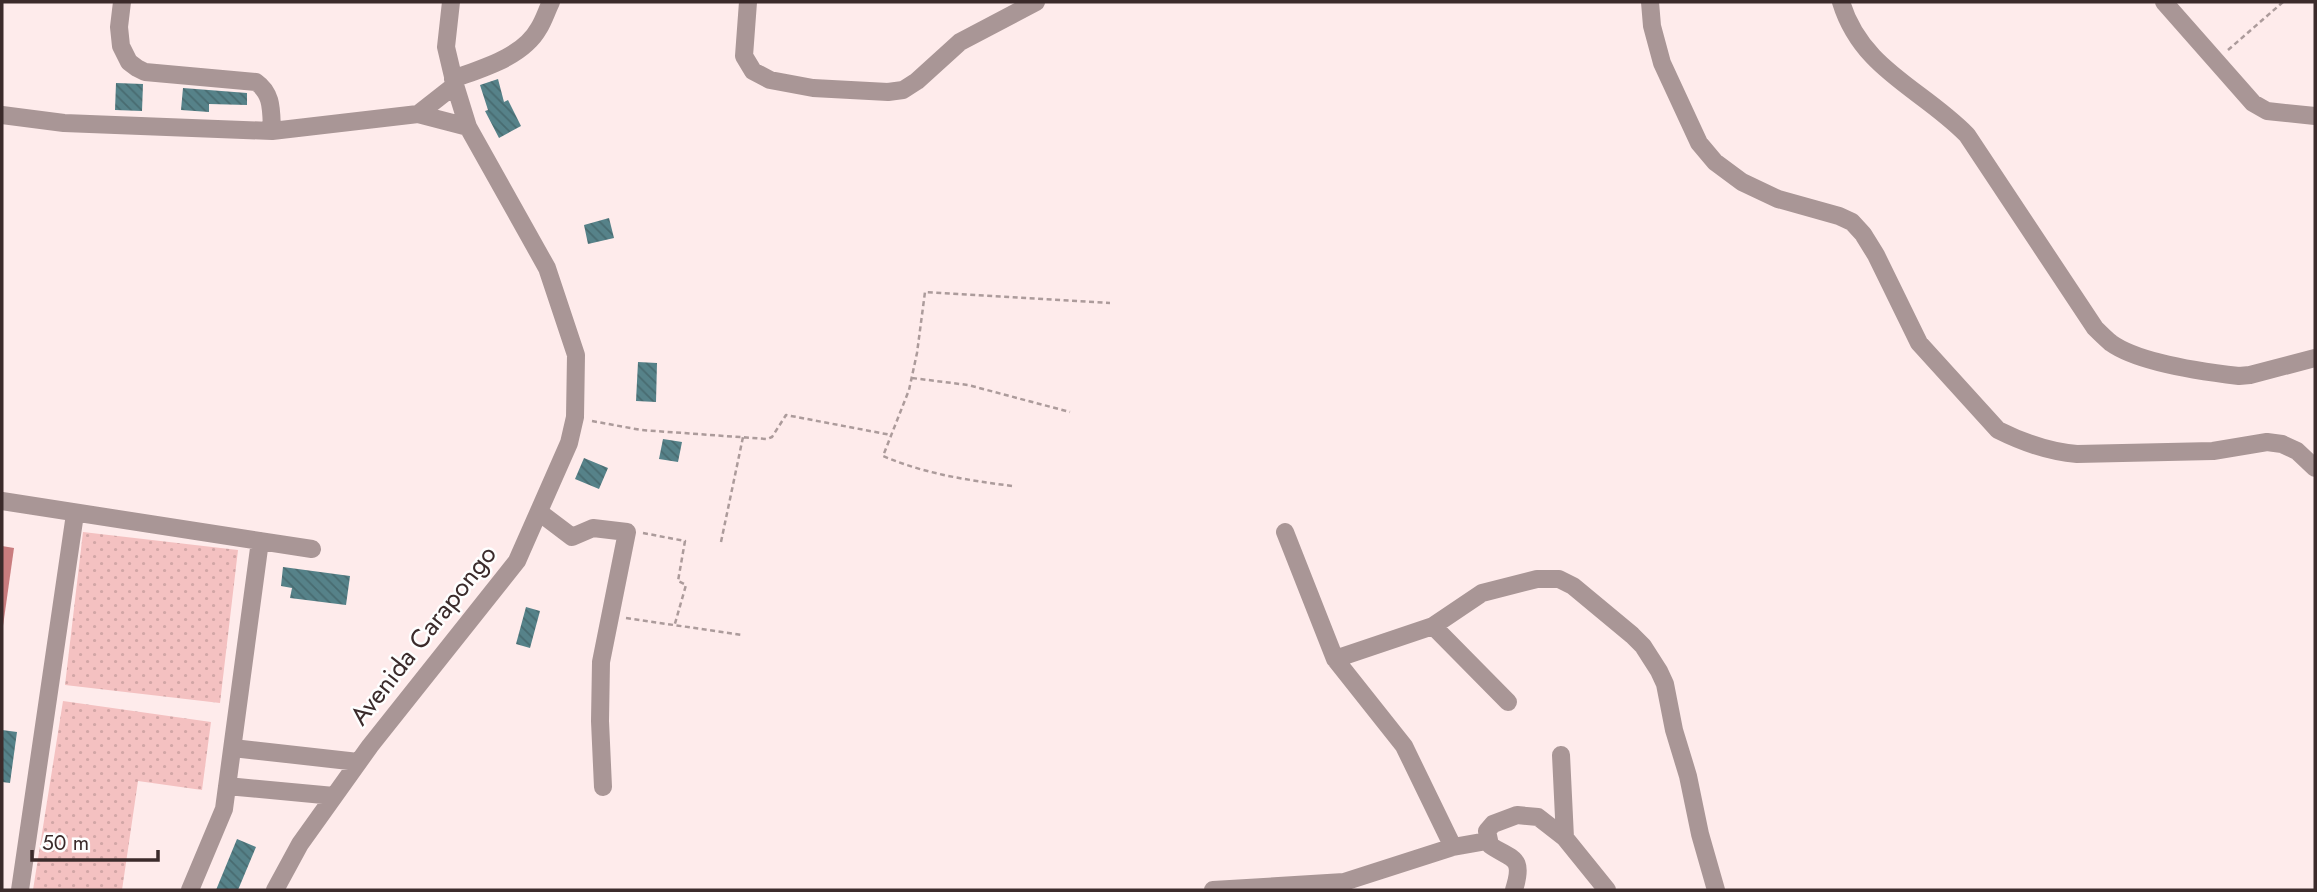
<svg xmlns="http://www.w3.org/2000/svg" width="2317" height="892" font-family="Jost,sans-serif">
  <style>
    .grass { fill: url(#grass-dots) }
    .water { fill: #c97c7e }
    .building { fill: url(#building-back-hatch) }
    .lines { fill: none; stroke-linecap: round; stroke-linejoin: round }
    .path { stroke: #ac9b9b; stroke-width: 2.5; stroke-dasharray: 5 3.5; stroke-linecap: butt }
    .minor { stroke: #a99696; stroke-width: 18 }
    .labels { text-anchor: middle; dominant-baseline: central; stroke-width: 5; stroke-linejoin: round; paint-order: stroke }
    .street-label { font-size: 26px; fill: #3b2b2b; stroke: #fefefe }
  </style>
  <defs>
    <pattern id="grass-dots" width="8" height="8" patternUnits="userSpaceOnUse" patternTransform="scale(1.75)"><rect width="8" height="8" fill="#f4c1c1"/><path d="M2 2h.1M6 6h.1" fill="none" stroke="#d2a6a6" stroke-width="1.8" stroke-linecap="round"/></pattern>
    <pattern id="building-back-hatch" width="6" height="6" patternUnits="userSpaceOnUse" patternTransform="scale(1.75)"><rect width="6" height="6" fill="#568289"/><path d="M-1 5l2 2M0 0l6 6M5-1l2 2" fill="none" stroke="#486b70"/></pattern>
  </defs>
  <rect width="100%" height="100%" fill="#feebeb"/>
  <path class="grass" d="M83 532 238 550 220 703 65 685Z
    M63 701 211 722 202 790 138 781 122 890H33Z"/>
  <path class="water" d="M2 546 14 548 2 633Z"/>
  <path class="building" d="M498 79 504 102 508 100 521 126 499 138 485 111 488 110 480 85Z
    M116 83 143 84 142 111 115 110Z
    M183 88 247 93V105L209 104V112L181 110Z
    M609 218 614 238 588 244 584 225Z
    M638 362 657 363 656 402 636 401Z
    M663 439 682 442 678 462 659 459Z
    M584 458 608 468 599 489 575 479Z
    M283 567 350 576 346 605 290 598 292 588 281 586Z
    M526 607 540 611 530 648 516 644Z
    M2 730 17 732 10 783 2 782Z
    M237 839 256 847 238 890H216Z"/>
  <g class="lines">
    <path class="path" d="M2228 50 2283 2
      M912 378 968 385 1070 412
      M592 421 641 430 767 439 772 437 786 415 891 435
      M1012 486C967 480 925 474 883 456L909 390 917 353 925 292 1110 303
      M643 533 685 541 678 581 686 585 674 627
      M721 542 743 437
      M626 618 742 635"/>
    <path class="minor" d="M122 2 119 27 121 46 129 62 137 68 145 72 256 82C273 94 271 111 272 131
      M748 2 744 56 753 71 770 80 813 88 888 92 903 90 917 81 960 42 1036 2
      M1650 2 1652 26 1662 63 1699 143 1715 162 1742 182 1778 199 1839 216 1852 222 1863 234 1876 255 1919 343 1998 430C2022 442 2051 452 2077 454L2213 451 2267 442 2282 444 2297 451 2315 468
      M1841 2C1862 70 1921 88 1967 135L2095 328C2100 333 2105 338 2111 343 2139 363 2204 372 2239 376L2250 375 2315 358
      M2164 2 2253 103 2267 111 2315 116
      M453 79C483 68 523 57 539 28 544 20 547 10 551 2
      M418 114 455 85
      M2 115 64 123 272 131 418 114 468 127
      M2 501 312 549
      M539 512 572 537 593 528 627 532 601 662 600 721 603 787
      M1285 532 1335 659 1404 746 1453 847
      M1433 626 1508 702
      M1335 659 1433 626 1482 593 1537 579H1559L1573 586 1632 635 1643 646 1659 671 1665 684 1674 730 1688 776 1700 834 1716 890
      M233 748 358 762
      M1561 755 1565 838
      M227 786 334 796
      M20 890 75 514
      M190 890 224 809 260 541
      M275 890 300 844 370 746 517 561 569 443 575 417 576 355 547 268 468 127 455 85 446 47 451 2
      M1213 890 1344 882 1453 847 1487 841
      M1514 890C1525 855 1511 860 1490 845L1487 831 1493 824 1517 815 1538 817 1565 838 1607 890"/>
  </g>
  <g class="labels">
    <g class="street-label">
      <text transform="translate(423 635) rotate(-52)">Avenida Carapongo</text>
    </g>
  </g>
  <rect width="2317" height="892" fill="none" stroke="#3b2b2b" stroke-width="7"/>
  <path d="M32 850v10h126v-10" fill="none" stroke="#3b2b2b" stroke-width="3.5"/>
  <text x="42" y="850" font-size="21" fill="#3b2b2b" stroke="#fefefe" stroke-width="5" paint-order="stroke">50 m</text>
</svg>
